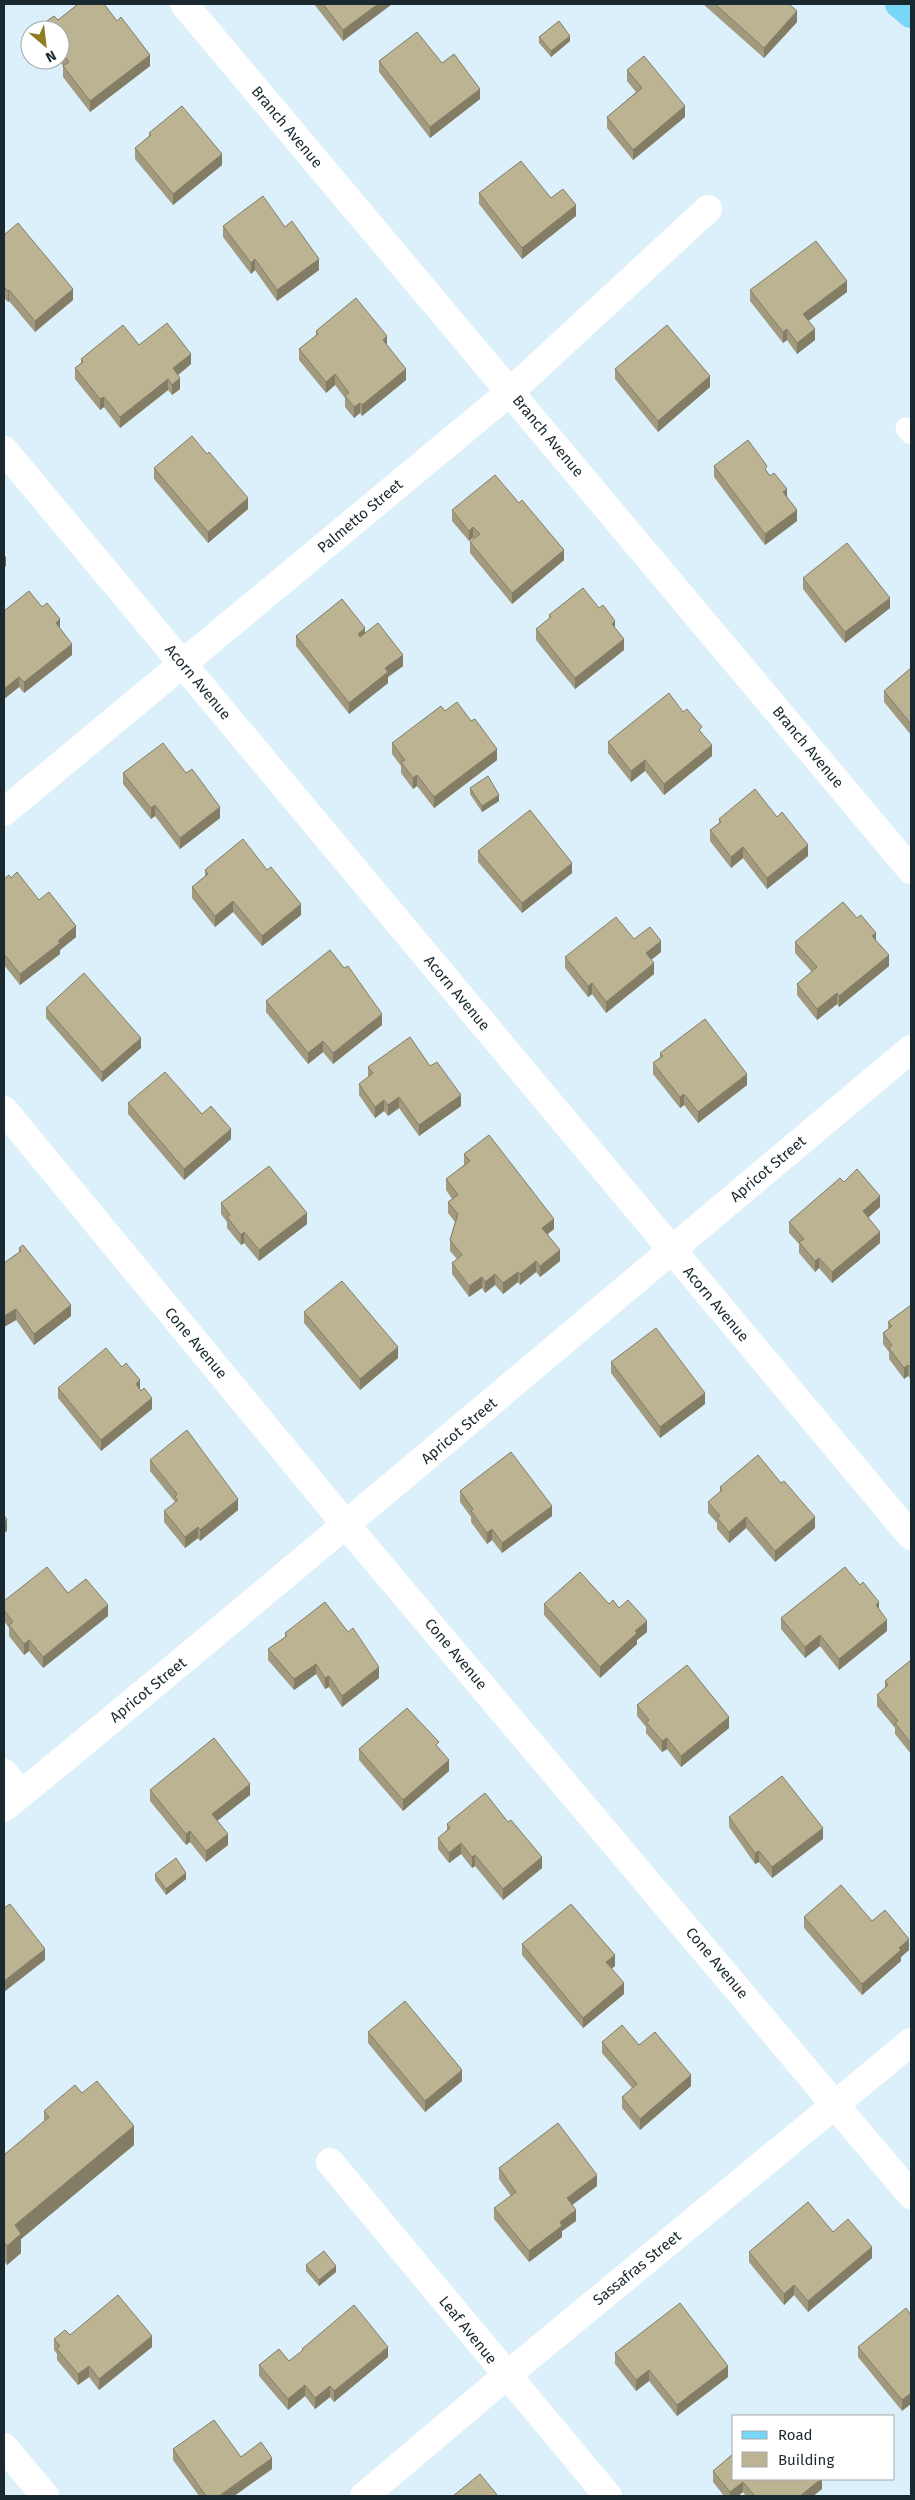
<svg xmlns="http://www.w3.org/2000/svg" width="915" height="2500" font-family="'Fira Sans',sans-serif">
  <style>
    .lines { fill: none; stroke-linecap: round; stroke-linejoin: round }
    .service { stroke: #fff; stroke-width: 21 }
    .minor { stroke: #fff; stroke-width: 28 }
    .primary { stroke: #78d6f7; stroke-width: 28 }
    .wall { fill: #a19a7e }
    .shaded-wall { fill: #837d66 }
    .building { fill: #bbb392; stroke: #837d66 }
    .labels { text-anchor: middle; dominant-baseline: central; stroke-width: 4; stroke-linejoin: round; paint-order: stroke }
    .street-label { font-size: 15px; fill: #1a282f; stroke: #fff }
  </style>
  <rect width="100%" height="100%" fill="#dbf0fb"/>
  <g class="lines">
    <path class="service" d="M906 428 911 434"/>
    <path class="minor" d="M184 4 911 870
      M4 450 911 1536
      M4 812 511 391 708 209
      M4 1110 347 1526 911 2195
      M4 1773 21 1794
      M4 1808C309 1559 608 1302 911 1049
      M330 2162 608 2496
      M4 2447 45 2496
      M364 2496 506 2376 911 2042"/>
    <path class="primary" d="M899 4 911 14"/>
  </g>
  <path class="wall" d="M314 4H392L343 41Z
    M703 4H789L797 22 764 58Z
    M58 20 150 66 90 112 63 77V66L59 60H60V30H47V21Z
    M539 37 570 41 551 57 539 43Z
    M379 61 442 63 480 99 430 138 379 72Z
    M627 70 685 117 633 160 607 128V117L636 92 627 81Z
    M149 133 222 165 173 205 135 159V148L149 136Z
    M479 193 551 198 576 216 522 259 479 204Z
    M223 226 285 227 319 270 277 301 255 270 251 274 223 237Z
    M4 235 73 300 35 332 9 301 8 302 4 298Z
    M750 290 847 292 808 321 815 340 797 354 787 340 783 343 750 301Z
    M316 331 387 345 406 380 362 416 360 413 354 418 345 407V398L335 385 326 393 299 360V349L316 336Z
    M139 345 191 364 178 375 180 389 172 395 168 390 120 428 104 407 100 410 75 379V368L81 363V359Z
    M615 369 710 387 658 432 615 379Z
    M714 466 767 472 787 496 797 521 765 545 714 477Z
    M154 468 248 509 208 543 154 479Z
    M452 510 564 560 512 604 470 553V542L474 539 473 538 469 541 452 521Z
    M803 578 890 608 845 643 803 589Z
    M599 608 615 628 624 650 575 689 536 640V629L549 619V615Z
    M4 611 60 629 72 655 24 693 19 687 4 699Z
    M365 633 403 666 388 677V683L349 714 296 646V636Z
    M911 668V735L884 702V691Z
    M445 711 497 760 434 808 417 786 413 789 401 773V766L392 754V743Z
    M683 712 702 734 712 756 664 795 645 771 631 782 608 753V742Z
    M123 773 220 818 180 849 155 816 151 819 123 784Z
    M470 788 499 801 482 812 470 794Z
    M719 819 808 856 767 889 743 858 731 868 710 841V830L719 823Z
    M478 851 572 873 522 913 478 862Z
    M205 870 301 915 262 946 233 912 215 927 192 898V887L205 876Z
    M11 878 39 900 76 937 60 950V954L20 985 4 965V879Z
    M857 918 876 940 889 966 839 1007 837 1004 817 1020 797 995V984L812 972 795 953V942Z
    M634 939 661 952 651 960 654 974 606 1013 592 994 588 997 565 968V957Z
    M266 1001 382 1025 333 1064 323 1052 308 1064 266 1012Z
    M46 1008 141 1048 102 1082 46 1018Z
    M660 1053 747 1085 698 1123 684 1105 680 1108 653 1074V1063L660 1057Z
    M430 1066 461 1106 419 1136 399 1108 388 1116 384 1111 375 1118 359 1095V1084L368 1077V1067Z
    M128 1103 202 1114 231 1139 184 1180 128 1114Z
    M464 1154 554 1229 548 1234 560 1261 540 1277 536 1272 520 1285 518 1282 503 1294 495 1285 485 1293 482 1288 469 1297 452 1274V1263L457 1259 450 1251V1240L455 1222 448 1213V1202L452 1199 446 1190V1179L464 1165Z
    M844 1182 880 1207 868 1218 880 1243 832 1283 819 1268 815 1272 799 1253V1244L789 1233V1222Z
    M221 1203 307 1224 259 1261 244 1243 241 1245 227 1228V1222L221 1214Z
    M19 1248 71 1316 34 1345 16 1320 4 1327V1263L19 1252Z
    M911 1305V1379L908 1376 904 1379 889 1359V1352L883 1344V1333L888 1329V1322Z
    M304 1312 398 1358 360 1390 304 1323Z
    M611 1362 705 1404 660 1438 611 1373Z
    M122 1367 141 1391 152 1409 101 1451 58 1398V1388Z
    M150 1460 238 1510 200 1541 198 1538 185 1548 164 1522V1511L175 1503V1502L150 1471Z
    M720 1487 815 1528 775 1562 746 1528 729 1543 717 1529V1523L708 1513V1502L720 1492Z
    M460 1491 552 1516 502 1553 492 1540 487 1544 471 1522V1517L460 1502Z
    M68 1593 108 1616 43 1668 29 1651 24 1655 9 1636V1628L4 1621V1601Z
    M544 1604H609L619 1608 647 1632 637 1640V1644L600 1678 544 1615Z
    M879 1609 887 1631 839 1670 820 1646 805 1658 781 1629V1618Z
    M285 1633 379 1678 342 1707 329 1687 325 1689 316 1674 294 1690 268 1660V1649L285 1637Z
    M911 1660V1754L895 1734V1728L877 1706V1695L885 1688V1681Z
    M637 1705 729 1728 681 1767 667 1749 662 1752 646 1733V1727L637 1716Z
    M439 1748 449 1771 403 1811 359 1760V1749Z
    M150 1790 250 1795 217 1821 228 1845 206 1862 190 1842 186 1845 150 1801Z
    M729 1817 823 1839 772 1878 759 1862 755 1864 729 1827Z
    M447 1824 542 1868 503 1900 475 1866 472 1868 461 1854 449 1863 438 1849V1838L447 1830Z
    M155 1874 186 1879 166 1895 155 1880Z
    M804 1917 872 1921 909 1950 901 1957V1961L862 1995 804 1928Z
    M522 1944 615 1966 611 1969 624 1994 583 2028 522 1955Z
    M368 2032 462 2081 425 2112 368 2043Z
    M602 2042 639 2045 691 2086 640 2130 622 2108V2097L632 2088 602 2053Z
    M82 2093 134 2145 21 2239V2253L7 2265 4 2261V2155L44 2122V2111Z
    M499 2168 597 2186 572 2205 576 2221 562 2231V2237L529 2262 494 2219V2208L511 2196 499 2179Z
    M833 2232 872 2258 808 2312 794 2295 784 2305 749 2262V2252Z
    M306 2265 336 2272 319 2286 306 2271Z
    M911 2315 902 2411 858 2357V2347Z
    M70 2335 152 2347 99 2390 89 2377 78 2385 57 2360V2354L54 2350V2339Z
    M302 2349 388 2357 334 2402 330 2397 315 2409 305 2396 288 2410 259 2376V2365L289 2361 302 2352Z
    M615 2353 728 2377 677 2416 649 2381 636 2391 615 2364Z
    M173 2449 241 2457 272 2469 234 2496H199L173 2460Z
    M713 2471 822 2479V2489L813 2496H746L743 2492 738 2496H724L713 2482Z"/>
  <path class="shaded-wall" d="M378 4H392L343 41V30Z
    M797 11V22L764 58V48Z
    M570 36V41L551 57V51Z
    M150 55V66L90 112V101Z
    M480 89V99L430 138V127Z
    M685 106V117L633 160V150Z
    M222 154V165L173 205V194Z
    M576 205V216L522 259V248Z
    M255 259V270L251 274V263Z
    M319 259V270L277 301V290Z
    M847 281V292L803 325V314Z
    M73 289V300L35 332V321Z
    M9 290V301L8 302V291Z
    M787 329V340L783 343V332Z
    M815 329V340L797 354V343Z
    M387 336V347L383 340Z
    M191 354V364L173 379V368Z
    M406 369V380L362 416V405Z
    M335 374V385L326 393V382Z
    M710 376V387L658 432V421Z
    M180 378V389L172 395V385Z
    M168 379V390L120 428V417Z
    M104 397V407L100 410V399Z
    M360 403V413L354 418V407Z
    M787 489V500L783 492Z
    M248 498V509L208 543V532Z
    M797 510V521L765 545V534Z
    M473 527V538L469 541V531Z
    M564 550V560L512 604V593Z
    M6 556V566L4 568V558Z
    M890 598V608L845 643V632Z
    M60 619V630L56 623Z
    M615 621V632L612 624Z
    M365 628V639L358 645V634Z
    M624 639V650L575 689V678Z
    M72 644V655L24 693V682Z
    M403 655V666L388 677V683L349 714V703L385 668Z
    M19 677V687L4 699V689Z
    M712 745V756L664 795V784Z
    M497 749V760L434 808V797Z
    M645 760V771L631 782V771Z
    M417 775V786L413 789V778Z
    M499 795V801L482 812V806Z
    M155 805V816L151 819V808Z
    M220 807V818L180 849V838Z
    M808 845V856L767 889V878Z
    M743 847V858L731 868V857Z
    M572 863V873L522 913V903Z
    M233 901V912L215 927V916Z
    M301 904V915L262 946V936Z
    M76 926V937L60 950V954L20 985V974L58 941Z
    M876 933V943L872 936Z
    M661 941V952L646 964V953Z
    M889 955V966L839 1007V996Z
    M654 963V974L606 1013V1002Z
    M592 983V994L588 997V986Z
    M837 993V1004L817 1020V1009Z
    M382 1014V1025L333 1064V1053Z
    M141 1038V1048L102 1082V1072Z
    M323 1041V1052L308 1064V1053Z
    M747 1074V1085L698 1123V1112Z
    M684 1094V1105L680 1108V1097Z
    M461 1095V1106L419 1136V1125Z
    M399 1097V1108L388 1116V1105Z
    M384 1100V1111L375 1118V1107Z
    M231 1129V1139L184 1180V1169Z
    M880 1196V1207L863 1222V1211Z
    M307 1213V1224L259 1261V1250Z
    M554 1219V1229L542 1238V1228Z
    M244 1232V1243L241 1245V1235Z
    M880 1232V1243L832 1283V1272Z
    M560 1250V1261L540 1277V1266Z
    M819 1258V1268L815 1272V1261Z
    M536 1261V1272L520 1285V1274Z
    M518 1272V1282L503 1294V1283Z
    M495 1274V1285L485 1293V1282Z
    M482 1277V1288L469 1297V1286Z
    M71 1305V1316L34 1345V1334Z
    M16 1309V1320L4 1327V1316Z
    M398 1347V1358L360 1390V1379Z
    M908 1365V1376L904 1379V1368Z
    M140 1380V1391L136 1384Z
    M705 1393V1404L660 1438V1427Z
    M152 1398V1409L101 1451V1440Z
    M238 1499V1510L200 1541V1530Z
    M552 1506V1516L502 1553V1543Z
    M746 1517V1528L729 1543V1532Z
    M815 1517V1528L775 1562V1551Z
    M7 1520V1531L4 1533V1522Z
    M198 1527V1538L185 1548V1537Z
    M492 1529V1540L487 1544V1533Z
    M879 1602V1613L876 1605Z
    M108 1605V1616L43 1668V1657Z
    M887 1620V1631L839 1670V1659Z
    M647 1621V1632L637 1640V1644L600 1678V1667L635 1631Z
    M820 1635V1646L805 1658V1647Z
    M29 1640V1651L24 1655V1644Z
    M316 1664V1674L294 1690V1679Z
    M379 1667V1678L342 1707V1696Z
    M329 1676V1687L325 1689V1678Z
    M729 1717V1728L681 1767V1756Z
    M667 1738V1749L662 1752V1741Z
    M449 1760V1771L403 1811V1800Z
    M250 1784V1795L212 1825V1814Z
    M823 1828V1839L772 1878V1867Z
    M190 1831V1842L186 1845V1834Z
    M228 1834V1845L206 1862V1851Z
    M461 1843V1854L449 1863V1853Z
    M759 1851V1862L755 1864V1853Z
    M475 1855V1866L472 1868V1857Z
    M542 1857V1868L503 1900V1889Z
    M186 1873V1879L166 1895V1889Z
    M909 1939V1950L901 1957V1961L862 1995V1984L899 1948Z
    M45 1949V1960L4 1992V1981Z
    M615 1955V1966L606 1973V1962Z
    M624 1983V1994L583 2028V2018Z
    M462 2070V2081L425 2112V2101Z
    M691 2075V2086L640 2130V2119Z
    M134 2126V2145L21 2239V2253L7 2265V2246L15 2225Z
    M597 2175V2186L567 2209V2198Z
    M576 2210V2221L562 2231V2237L529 2262V2251L560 2222Z
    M872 2247V2258L808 2312V2301Z
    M336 2266V2272L319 2286V2280Z
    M794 2285V2295L784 2305V2294Z
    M152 2336V2347L99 2390V2379Z
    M388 2347V2357L334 2402V2391Z
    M89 2366V2377L78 2385V2374Z
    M728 2366V2377L677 2416V2405Z
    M649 2370V2381L636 2391V2380Z
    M305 2385V2396L288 2410V2399Z
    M330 2386V2397L315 2409V2398Z
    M911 2393V2404L902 2411V2400Z
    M272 2458V2469L234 2496H219Z
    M821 2479H822V2489L813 2496H800Z
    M743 2482V2492L738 2496H730V2492Z"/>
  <path class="building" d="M78 4H104L117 21 121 17 150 55 90 101 63 66 69 62 60 50V30H49L52 28 47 21 54 16 58 20Z
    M323 4H378L343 30Z
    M715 4H789L797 11 764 48Z
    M559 21 570 36 551 51 539 37Z
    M417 32 442 63 454 54 480 89 430 127 379 61Z
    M644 56 685 106 633 150 607 117 642 88 627 70Z
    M182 106 222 154 173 194 135 148 151 135 149 133Z
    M521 161 551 198 563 189 576 205 522 248 479 193Z
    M263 196 285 227 292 221 319 259 277 290 255 259 251 263 223 226Z
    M18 223 73 289 35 321 9 290 8 291 4 287V235Z
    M816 241 847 281 803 314 815 329 797 343 787 329 783 332 750 290Z
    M356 298 387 336 383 340 406 369 362 405 360 403 354 407 345 396 349 393 335 374 326 382 299 349 318 334 316 331Z
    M167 323 191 354 173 368 180 378 172 385 168 379 120 417 104 397 100 399 75 368 83 362 81 359 123 325 139 345Z
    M667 325 710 376 658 421 615 369Z
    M192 436 207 454 209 452 248 498 208 532 154 468Z
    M748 440 767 466 765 469 770 476 774 473 787 489 783 492 797 510 765 534 714 466Z
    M495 475 519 503 522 500 564 550 512 593 470 542 480 534 473 527 469 531 452 510Z
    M847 543 890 598 845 632 803 578Z
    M583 588 599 608 603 605 615 621 612 624 624 639 575 678 536 629 551 617 549 615Z
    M29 591 42 607 47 603 60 619 56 623 72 644 24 682 19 677 4 689V611Z
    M342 599 365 628 358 634 360 637 378 623 403 655 385 668 388 672 349 703 296 636Z
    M911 668V724L884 691Z
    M669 693 683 712 687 709 702 727 699 730 712 745 664 784 645 760 631 771 608 742Z
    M457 702 471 721 475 719 497 749 434 797 417 775 413 778 401 762 405 760 392 743 441 706 445 711Z
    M163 743 186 773 192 769 220 807 180 838 155 805 151 808 123 773Z
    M488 776 499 795 482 806 470 788Z
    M755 789 777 817 782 812 808 845 767 878 743 847 731 857 710 830 721 822 719 819Z
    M530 810 572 863 522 903 478 851Z
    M243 839 267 870 271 867 301 904 262 936 233 901 215 916 192 887 208 874 205 870Z
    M17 872 39 900 49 892 76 926 58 941 60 943 20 974 4 954V879L9 875 11 878Z
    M843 902 857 918 861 915 876 933 872 936 889 955 839 996 837 993 817 1009 797 984 817 967 795 942Z
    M616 917 634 939 650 927 661 941 646 953 654 963 606 1002 592 983 588 986 565 957Z
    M330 950 344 968 348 966 382 1014 333 1053 323 1041 308 1053 266 1001Z
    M84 973 141 1038 102 1072 46 1008Z
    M705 1019 747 1074 698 1112 684 1094 680 1097 653 1063 663 1056 660 1053Z
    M410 1037 430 1066 437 1062 461 1095 419 1125 399 1097 388 1105 384 1100 375 1107 359 1084 373 1073 368 1067Z
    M165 1072 202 1114 211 1106 231 1129 184 1169 128 1103Z
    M489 1135 554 1219 542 1228 560 1250 540 1266 536 1261 520 1274 518 1272 503 1283 495 1274 485 1282 482 1277 469 1286 452 1263 462 1255 450 1240 458 1214 448 1202 458 1195 446 1179 470 1161 464 1154Z
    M269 1166 307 1213 259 1250 244 1232 241 1235 227 1217 230 1215 221 1203Z
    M857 1169 880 1196 863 1211 880 1232 832 1272 819 1258 815 1261 799 1242 804 1239 789 1222 840 1178 844 1182Z
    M23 1245 71 1305 34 1334 16 1309 4 1316V1263L21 1251 19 1248Z
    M342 1281 398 1347 360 1379 304 1312Z
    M911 1305V1368L908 1365 904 1368 889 1348 892 1345 883 1333 892 1326 888 1322Z
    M656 1328 705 1393 660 1427 611 1362Z
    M106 1348 122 1367 126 1363 140 1380 136 1384 141 1391 144 1388 152 1398 101 1440 58 1388Z
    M187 1430 238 1499 200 1530 198 1527 185 1537 164 1511 178 1500 175 1497 177 1494 150 1460Z
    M511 1452 552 1506 502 1543 492 1529 487 1533 471 1511 473 1509 460 1491Z
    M758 1455 781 1483 784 1481 815 1517 775 1551 746 1517 729 1532 717 1518 720 1516 708 1502 722 1490 720 1487Z
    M4 1515 7 1520 4 1522Z
    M47 1567 68 1593 86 1579 108 1605 43 1657 29 1640 24 1644 9 1625 13 1622 4 1610V1601Z
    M845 1567 860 1585 863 1582 879 1602 876 1605 887 1620 839 1659 820 1635 805 1647 781 1618Z
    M580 1572 609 1604 613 1600 619 1608 628 1600 647 1621 635 1631 637 1633 600 1667 544 1604Z
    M325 1602 348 1632 353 1628 379 1667 342 1696 329 1676 325 1678 316 1664 294 1679 268 1649 287 1636 285 1633Z
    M911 1660V1743L895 1723 898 1721 877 1695 888 1685 885 1681Z
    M687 1665 729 1717 681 1756 667 1738 662 1741 646 1722 649 1720 637 1705Z
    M407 1708 439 1742 436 1745 449 1760 403 1800 359 1749Z
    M214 1738 250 1784 212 1814 228 1834 206 1851 190 1831 186 1834 150 1790Z
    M782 1776 823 1828 772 1867 759 1851 755 1853 729 1817Z
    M485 1793 508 1822 511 1820 542 1857 503 1889 475 1855 472 1857 461 1843 449 1853 438 1838 450 1828 447 1824Z
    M176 1858 186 1873 166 1889 155 1874Z
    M841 1885 872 1921 885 1910 909 1939 899 1948 901 1950 862 1984 804 1917Z
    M10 1904 45 1949 4 1981V1908Z
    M571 1904 615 1955 606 1962 624 1983 583 2018 522 1944Z
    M405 2001 462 2070 425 2101 368 2032Z
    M622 2025 639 2045 655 2032 691 2075 640 2119 622 2097 637 2084 602 2042Z
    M97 2081 134 2126 15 2225 21 2234 7 2246 4 2242V2155L49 2117 44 2111 75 2085 82 2093Z
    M558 2123 597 2175 567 2198 576 2210 560 2222 562 2226 529 2251 494 2208 516 2192 499 2168Z
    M808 2202 833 2232 848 2219 872 2247 808 2301 794 2285 784 2294 749 2252Z
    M324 2251 336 2266 319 2280 306 2265Z
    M118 2295 152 2336 99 2379 89 2366 78 2374 57 2349 60 2346 54 2339 65 2330 70 2335Z
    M680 2303 728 2366 677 2405 649 2370 636 2380 615 2353Z
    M354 2305 388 2347 334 2391 330 2386 315 2398 305 2385 288 2399 259 2365 279 2349 289 2361 303 2350 302 2349Z
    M906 2308 911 2315V2393L902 2400 858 2347Z
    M214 2420 241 2457 261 2442 272 2458 219 2496H206L173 2449Z
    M734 2453V2479H821L800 2496H755L743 2482 730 2492 713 2471Z
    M480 2474 498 2496H453Z"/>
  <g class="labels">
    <g class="street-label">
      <text transform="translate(287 127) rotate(50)">Branch Avenue</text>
      <text transform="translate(548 436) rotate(50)">Branch Avenue</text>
      <text transform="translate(360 516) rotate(-40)">Palmetto Street</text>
      <text transform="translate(198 682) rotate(50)">Acorn Avenue</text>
      <text transform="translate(808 747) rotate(50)">Branch Avenue</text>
      <text transform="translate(457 993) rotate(50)">Acorn Avenue</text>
      <text transform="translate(768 1169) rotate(-40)">Apricot Street</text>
      <text transform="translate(716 1304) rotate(50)">Acorn Avenue</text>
      <text transform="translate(196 1343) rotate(50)">Cone Avenue</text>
      <text transform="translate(459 1431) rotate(-40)">Apricot Street</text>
      <text transform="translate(456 1654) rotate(50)">Cone Avenue</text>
      <text transform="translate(148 1690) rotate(-39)">Apricot Street</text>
      <text transform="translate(717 1963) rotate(50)">Cone Avenue</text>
      <text transform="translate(637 2268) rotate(-39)">Sassafras Street</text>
      <text transform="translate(468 2330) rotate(51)">Leaf Avenue</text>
    </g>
  </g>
  <rect width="915" height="2500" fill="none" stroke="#1a282f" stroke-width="10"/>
  <rect x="732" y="2415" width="162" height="65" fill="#ffffff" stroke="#a3a9ac"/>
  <rect x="742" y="2431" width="25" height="8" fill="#78d6f7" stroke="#a3a9ac"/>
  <text x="778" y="2440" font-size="15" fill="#1a282f">Road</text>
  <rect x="742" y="2452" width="25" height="15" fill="#bbb392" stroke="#a3a9ac"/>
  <text x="778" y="2465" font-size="15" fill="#1a282f">Building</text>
  <g transform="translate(45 45) rotate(152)"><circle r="24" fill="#ffffff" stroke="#a3a9ac"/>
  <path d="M0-4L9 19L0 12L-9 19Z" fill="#927d24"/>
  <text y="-8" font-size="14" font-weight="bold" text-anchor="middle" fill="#1a282f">N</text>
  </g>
</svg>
